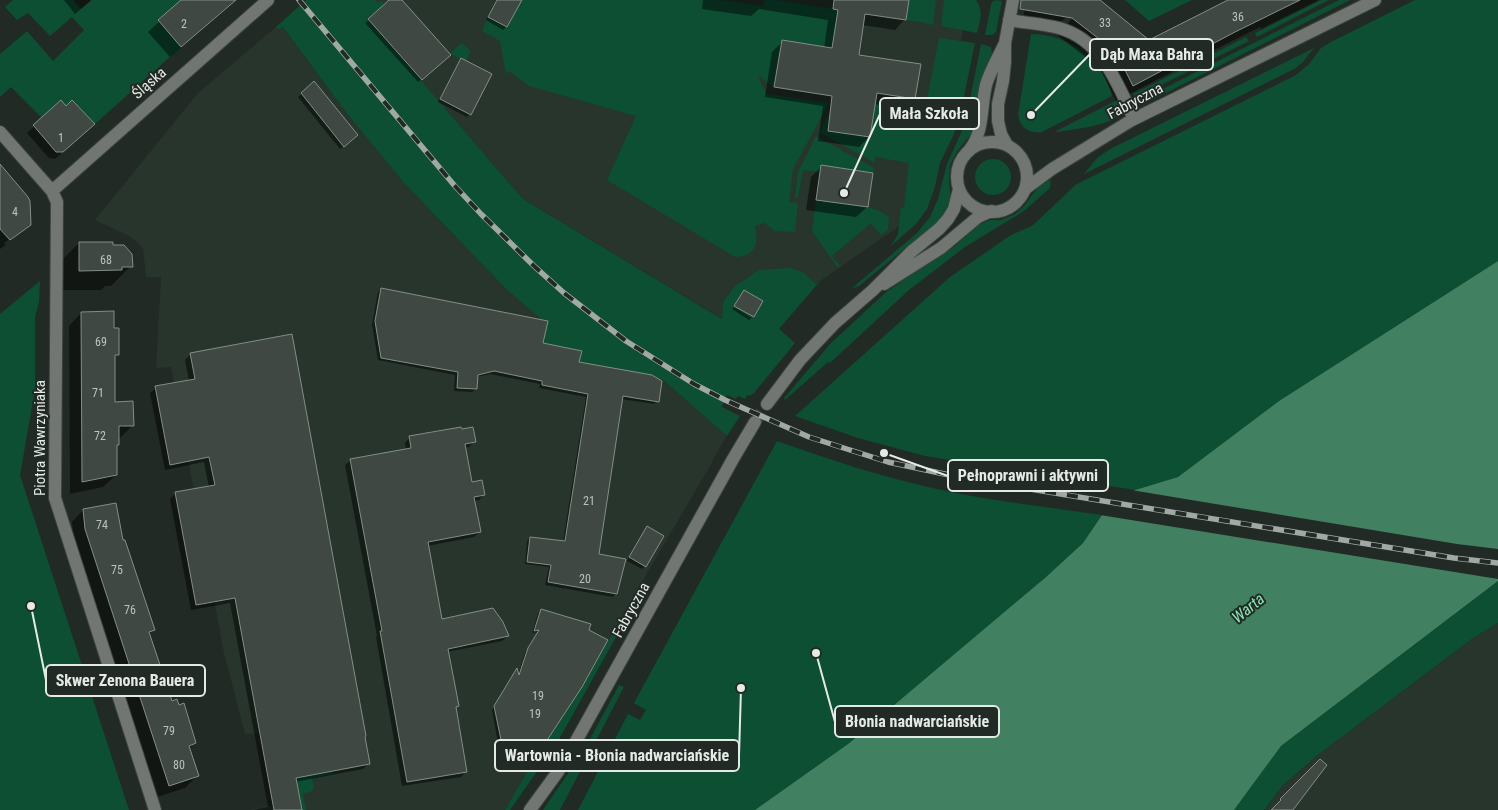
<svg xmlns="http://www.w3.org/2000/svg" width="1498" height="810" font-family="'Roboto Condensed',sans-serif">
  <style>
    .built { fill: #27352d }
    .green { fill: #0c4f33 }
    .water { fill: #418060 }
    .pier { fill: #222a25 }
    .shadow { fill: #0007 }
    .building { fill: #3f4843; stroke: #848e88 }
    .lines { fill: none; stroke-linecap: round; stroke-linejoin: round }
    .minor-tunnel { stroke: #3f4742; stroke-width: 12; stroke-dasharray: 12 6; stroke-linecap: butt }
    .minor-casing { stroke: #3d4540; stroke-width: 14 }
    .minor { stroke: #727673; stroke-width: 12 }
    .rail-casing { stroke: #a2a8a4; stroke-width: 5.5 }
    .rail { stroke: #222a25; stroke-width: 4; stroke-dasharray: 11; stroke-linecap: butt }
    .labels { text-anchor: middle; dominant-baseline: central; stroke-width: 4; stroke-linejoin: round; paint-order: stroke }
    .number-label { font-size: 12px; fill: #bcc2be }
    .street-label { font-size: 15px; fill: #e5eae7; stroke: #222a25 }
    .water-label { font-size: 16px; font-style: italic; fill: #8ae7b7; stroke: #222a25 }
    .leader { fill: none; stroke: #e5eae7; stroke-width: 2 }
    .callout-dot { fill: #e5eae7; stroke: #222a25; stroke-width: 2 }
    .callout { fill: #222a25; stroke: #e5eae7; stroke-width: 2 }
    .callout-label { font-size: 16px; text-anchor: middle; font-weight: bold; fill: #e5eae7 }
  </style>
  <rect width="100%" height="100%" fill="#222a25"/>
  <path class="built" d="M350 0H967L961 41 905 222 810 288 753 337 523 199Z
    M276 27 278 30 283 27 348 115 405 184 505 288 570 313 648 367 727 436 718 450 710 466 646 575 574 703 505 810H246L281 804 260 733 245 734 224 653 171 367 156 368 161 277H146L143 248 131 237 95 220 198 93Z
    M1498 623V810H1264L1283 785 1319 754 1473 638Z"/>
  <path class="green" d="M13 0H73L81 9 92 0H181L158 20 181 47 95 124 72 100 66 106 61 101 42 118 11 87 0 97V54L27 31 53 61 84 30 72 17 50 36 28 13 17 20 5 7Z
    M306 0H375L378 3 382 0 384 4 368 19 523 199 722 319 723 302 734 287 759 270 791 268 804 273 816 284 821 280 779 329 795 343 754 393 749 396 747 395 745 399 738 396 736 399 727 395 722 407 740 416 727 436 663 380 652 375 579 362 582 351 543 343 548 321 540 318 505 288 405 184 348 115 283 27 278 30 276 27Z
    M522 0H720L763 6 764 0H776L838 10 832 48 782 40 774 88 772 87 760 76 759 78 766 94 829 103 793 169 789 202 798 203 795 232 775 231 764 223 755 226C759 243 755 257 735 257L607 180 636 116 529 86 509 71 506 74 500 41 482 31 488 17 507 27Z
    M909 0H936L933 25 927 24V23L906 20Z
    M944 0H976C984 11 980 20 977 33L941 26Z
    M996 0 1002 1 996 32 992 35H985L991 5 992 2Z
    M1125 0H1192L1149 21Z
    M1321 0H1329L1257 37 1255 33Z
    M1339 0H1350L1142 105H1139L1135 103Z
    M1415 0H1498V261L1279 401 1178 477 1135 490 925 456 858 438 795 416 950 277 1011 235 1032 226 1066 194 1075 185 1296 75 1309 64 1321 48 1331 42Z
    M1031 34C1068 34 1103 59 1112 96L1042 132C1029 134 1020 128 1018 115Z
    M1246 37 1249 41 1135 98 1133 94Z
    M939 38 975 43 960 116 954 134 940 163 935 187 927 209 916 224 891 246 898 234 901 208H904L909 163 875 157V163L819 132 830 112 828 131 870 137 873 116 851 99 925 109Z
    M462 43 471 51 466 61 461 58 460 60 450 53Z
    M981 44 991 47 992 53 977 100 971 134 956 153 950 165 949 182 951 201 947 210 940 220 859 286 851 289 917 233 930 217 938 199 947 164 965 124Z
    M1314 48 1303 62 1294 69 1084 174 1097 158 1110 149Z
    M1121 98 1125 110C1113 126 1076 129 1057 132L1056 131Z
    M816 136 874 168 873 173 821 165 820 172 803 170 798 198H795L798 172Z
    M975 177a18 18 0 1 1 36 0a18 18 0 1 1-36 0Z
    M1051 179 1050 188 1024 211 965 247 909 290 830 363 828 362 785 400 784 398 831 343 885 293 912 274 941 256 955 246 978 225 990 220H1001L1015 214 1024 206 1038 187Z
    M816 200C835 203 877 203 889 218L888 230 881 235 871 223 832 256 840 266 838 268 812 231Z
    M40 281 39 302 35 317V390L20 475 129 810H0V314Z
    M777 441C830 460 882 477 937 489 991 501 1047 507 1102 515L1083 543 1046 577 926 679 848 744 755 810H578L628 714 640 720 646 710 634 703Z
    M1497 582H1498V623L1473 638 1319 754 1283 785 1264 810H1234L1281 746Z
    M618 624 621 628 557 743 510 810H505L534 760 582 687Z
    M619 685 624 687 560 810H543L584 750Z
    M332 771 333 774 312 778 314 788 312 791 303 794 306 810H302L295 778Z"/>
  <path class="water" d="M1498 261V581L1281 746 1234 810H755L848 744 1046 577 1083 543 1102 515 1135 490 1178 477 1279 401Z"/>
  <path class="pier" d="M1131 490 1457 544 1498 549V579L1100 515Z"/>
  <path class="shadow" d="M64 0H91L75 14Z
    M183 0H236L170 57 148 32Z
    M391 0H401L446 58 418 82 365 23Z
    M496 0H520L506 27 503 30 486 20Z
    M703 0H908L905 19 895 30 862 25 857 56 914 98 904 109 874 104 869 137 859 147 818 141 823 106 765 97 772 52 782 42 824 48 828 20 759 9 751 16 702 9Z
    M1026 0H1069L1066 17 1053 30 1022 25Z
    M1089 0H1096L1149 41 1232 0H1319L1261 29 1260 27 1218 48 1116 101 1100 68 1057 35Z
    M461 60 470 114 467 117 438 102 458 63Z
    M314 83 353 138 340 149 298 97Z
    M61 102 86 131 55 159 49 158 27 133Z
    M0 166 30 224 21 233V231L4 243 6 245 0 249Z
    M822 166 867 207 856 217 806 210 811 177Z
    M79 243 112 247 131 266 111 286H105L101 290H59V263Z
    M381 289 542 344 578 363 657 401 654 404 621 399 597 555 616 593 613 597 545 585 549 567 525 564 527 541 530 538 563 542 586 397 539 388 540 384 490 374 477 377 476 389 472 392 454 391 455 375 378 360 372 325 378 292Z
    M734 307 752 318 749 320 732 309Z
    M81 313 118 354 113 359 114 403 133 425 120 438H118V444L116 446V475L103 487 70 494 69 326Z
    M191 354 363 737 368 764 363 769 295 782 300 810H253L268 807 230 603 191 610 170 499 176 493 209 488 204 462 165 470 150 393 156 388 189 381 185 360Z
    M410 437 474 441 469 447 464 448 471 483 484 494 479 500 474 501 480 532 474 537 427 546 441 620 508 636 502 641 447 652 458 706 455 709 466 771 461 777 402 786 376 637 377 636 345 465 351 460 406 450 405 443Z
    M83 510 122 542 154 629 149 634 171 703 195 743 188 749 197 776 185 788 157 797 74 541 72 522Z
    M647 527 645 566 642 569 627 561Z
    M542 610 578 690 530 763 498 743 492 710 516 670 518 675 525 653 538 632 532 633 538 614Z"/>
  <path class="building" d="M181 0H236L181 47 158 20Z
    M389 0H402L451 55 422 80 368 19Z
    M497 0H522L507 27 488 17Z
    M834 0H909L906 20 865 14 859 55 921 64 915 99 877 93 870 137 828 131 832 96 774 87 782 40 832 48 838 10 833 9Z
    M1021 0H1100L1149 40 1228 0H1300L1235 32 1133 86 1116 52 1072 18 1020 9Z
    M461 58 492 74 471 115 440 99Z
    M314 81 358 135 344 147 301 93Z
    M61 100 66 106 72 100 95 124 63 152H56L33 125Z
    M0 164 28 197 30 201 31 225 10 240 0 229Z
    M821 165 873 173 868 207 816 200Z
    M79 242H113V245H124L132 254 133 267H122V270L79 271Z
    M381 288 548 321 543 343 582 351 579 362 652 375 662 381 659 402 623 396 599 554 626 559 617 594 548 582 551 565 527 562 530 537 565 541 588 394 542 385V381L494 371 478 375 477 389 457 388 458 372 381 358 375 321Z
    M744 290 763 301 754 317 734 306Z
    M114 311V328H119V355H115V402L133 401 134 426H119V445H117V475L82 482 81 312Z
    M292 334 366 736 365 737 370 764 296 778 302 810H274L235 598 196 605 175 492 215 485 209 457 170 465 155 386 195 379 190 353Z
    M461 427 462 429 473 427 476 442 465 444 472 482 482 480 485 495 474 497 481 532 428 542 442 619 493 608 503 622 509 636 448 649 459 706 456 707 467 772 407 782 380 631H382L350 459 411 448 409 436Z
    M116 503 123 540H125L155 630 149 632 172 701 177 699 179 705 184 703 196 743 189 746 199 776 169 786 85 529 83 509Z
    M647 526 664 536 646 567 629 557Z
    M541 609 591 624 589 630 608 640 582 687 534 760 501 740 494 706 517 668 519 675 528 648 539 630 534 631Z
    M1320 759 1327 765 1293 810H1271L1281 800 1280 799Z"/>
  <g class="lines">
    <path class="minor-tunnel" d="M755 422 767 404"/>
    <defs>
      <path id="minor" d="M1009 20C1026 23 1043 24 1059 28 1102 40 1117 83 1134 119
        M0 132 52 191 57 202 55 498 155 810
        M957 177a35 35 0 1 1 70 0a35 35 0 1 1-70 0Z
        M1007 145 1001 134 998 121V104L1003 81 1005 62V43L1013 0
        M970 149C984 132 981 105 986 85 990 71 998 58 1004 45
        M1025 189 1052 169 1132 120 1375 0
        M52 191 268 0
        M884 284 941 248 978 217 991 211
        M767 404 800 360 835 323 873 290 911 252 939 229 948 219 954 209 959 189
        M530 810 557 773 570 752 733 459 755 422"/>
    </defs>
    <use href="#minor" class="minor-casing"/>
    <use href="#minor" class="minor"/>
    <defs>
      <path id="rail" d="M299 0 454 185 481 214 534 266 564 293 626 341 694 384 725 400 809 437 888 462 968 479 1454 558 1498 563"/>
    </defs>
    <use href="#rail" class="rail-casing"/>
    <use href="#rail" class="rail"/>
  </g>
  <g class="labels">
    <g class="number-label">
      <text x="1238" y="17">36</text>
      <text x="1105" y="23">33</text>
      <text x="184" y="24">2</text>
      <text x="61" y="138">1</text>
      <text x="15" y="212">4</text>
      <text x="106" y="260">68</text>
      <text x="101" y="342">69</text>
      <text x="98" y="393">71</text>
      <text x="100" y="436">72</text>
      <text x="589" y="501">21</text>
      <text x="102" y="525">74</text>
      <text x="117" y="570">75</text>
      <text x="585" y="579">20</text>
      <text x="130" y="610">76</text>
      <text x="538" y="696">19</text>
      <text x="535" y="714">19</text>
      <text x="169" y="731">79</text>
      <text x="179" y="765">80</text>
    </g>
    <g class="street-label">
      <text transform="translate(149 83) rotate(-41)">Śląska</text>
      <text transform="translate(1135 101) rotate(-28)">Fabryczna</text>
      <text transform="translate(40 438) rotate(-90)">Piotra Wawrzyniaka</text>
      <text transform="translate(631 610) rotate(-61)">Fabryczna</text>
    </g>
    <g class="water-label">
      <text transform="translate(1248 608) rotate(-39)">Warta</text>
    </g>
  </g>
  <path class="leader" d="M1031 115L1090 54M844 193L880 114M884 453L948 476M31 606L46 680M816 653L835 722M741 688L739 756"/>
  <g class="callout-dot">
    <circle cx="1031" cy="115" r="5"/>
    <circle cx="844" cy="193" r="5"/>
    <circle cx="884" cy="453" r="5"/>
    <circle cx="31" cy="606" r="5"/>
    <circle cx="816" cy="653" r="5"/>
    <circle cx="741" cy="688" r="5"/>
  </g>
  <g class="callout">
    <rect x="1090" y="39" width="123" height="31" rx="5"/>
    <rect x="880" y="98" width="99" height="31" rx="5"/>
    <rect x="948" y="460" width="160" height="31" rx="5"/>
    <rect x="46" y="665" width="159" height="31" rx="5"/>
    <rect x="835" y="706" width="164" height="31" rx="5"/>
    <rect x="495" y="740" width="244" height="31" rx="5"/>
  </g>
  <g class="callout-label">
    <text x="1152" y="60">Dąb Maxa Bahra</text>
    <text x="929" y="119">Mała Szkoła</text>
    <text x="1028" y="481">Pełnoprawni i aktywni</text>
    <text x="125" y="686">Skwer Zenona Bauera</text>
    <text x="917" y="727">Błonia nadwarciańskie</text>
    <text x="617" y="761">Wartownia - Błonia nadwarciańskie</text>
  </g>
</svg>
